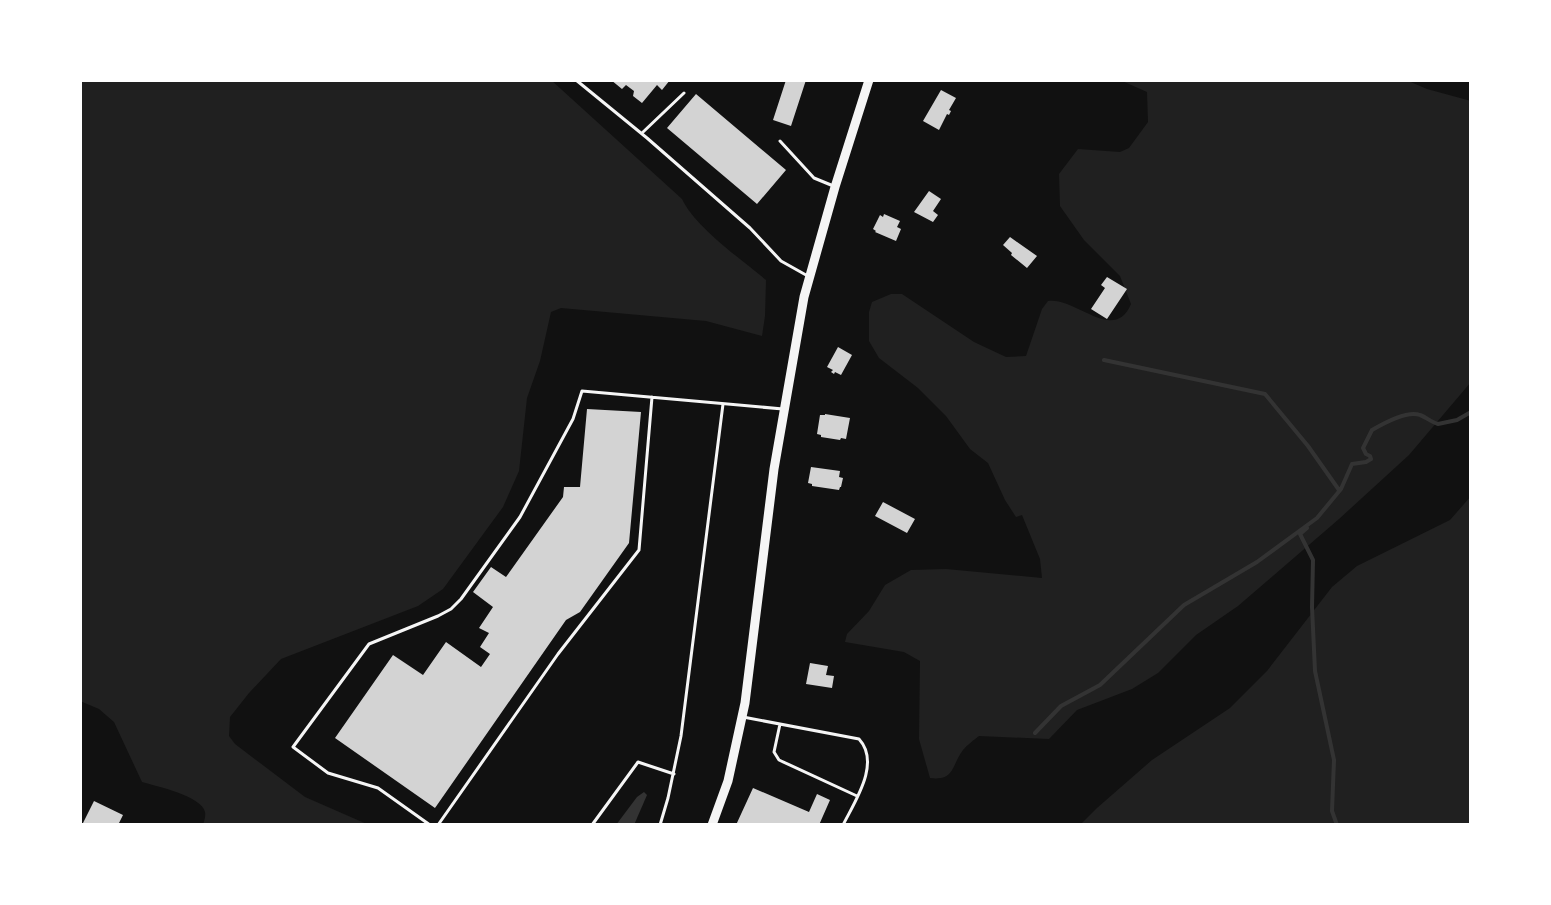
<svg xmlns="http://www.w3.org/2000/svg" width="1551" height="905" font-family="Lora,serif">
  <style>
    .green { fill: #202020 }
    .water { fill: #333 }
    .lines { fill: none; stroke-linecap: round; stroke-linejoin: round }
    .stream { stroke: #333; stroke-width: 4 }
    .building { fill: #d3d3d3 }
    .service { stroke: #f5f5f5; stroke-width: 3 }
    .secondary { stroke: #f5f5f5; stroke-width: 9 }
  </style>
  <rect width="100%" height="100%" fill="#111"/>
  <path class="green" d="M80 80H551L682 199C695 227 741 259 766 280L765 316 762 336 706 321 561 308 551 312 540 361 527 398 519 471 503 507 443 589 418 606 281 659 249 693 230 717 229 736 235 744 305 797 369 825H203C204 821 206 816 205 812 202 796 156 786 142 782L114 722 99 709 80 701Z
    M1120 80H1406L1427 89 1471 101V382L1409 455 1339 519 1238 606 1196 635 1158 673 1132 689 1077 710 1049 739 979 736C974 740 967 745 963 750 951 766 955 781 930 778L919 739 920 661 904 652 845 642 847 634 869 611 885 585 911 570 946 569 1042 578 1040 559 1022 515 1016 517 1005 500 988 463 970 449 946 416 918 388 879 358 869 341V312L872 302 891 294H902L974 342 1006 357 1026 356 1042 309 1048 301C1076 297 1114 344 1131 304L1120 276 1084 240 1060 206 1059 174 1078 149 1120 152 1129 148 1148 122 1147 92Z
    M1471 496V825H1080L1097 808 1152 760 1230 708 1267 671 1332 587 1357 566 1450 520Z"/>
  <path class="water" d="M644 792 647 795 634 825H616L637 797Z"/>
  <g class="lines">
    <path class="stream" d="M1104 360 1265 394 1308 446 1339 490
      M1307 528 1300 534 1313 560 1312 607 1315 671 1334 760 1332 811 1337 825
      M1035 733 1061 706 1100 685 1184 605 1257 562 1317 518 1341 489 1352 464 1366 462 1371 459 1370 456 1366 454 1363 448 1372 430C1384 423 1407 410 1420 415 1426 417 1431 422 1438 424L1457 420 1471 412"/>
  </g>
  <path class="building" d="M611 80H670L662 90 657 85 642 103 633 96 634 91 626 85 622 89Z
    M786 80H806L791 126 773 120Z
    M941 90 956 98 949 110 951 111 949 115 947 114 939 130 923 121Z
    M696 94 786 170 757 204 667 128Z
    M929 191 941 199 933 211 938 215 933 222 914 212Z
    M884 214 900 221 897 227 901 229 896 241 875 232 876 231 873 229 880 215 883 217Z
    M1010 237 1037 256 1027 268 1011 255 1012 253 1003 245Z
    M1107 277 1127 289 1107 319 1091 309 1105 288 1101 285Z
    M838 347 852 355 841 375 835 372 834 374 831 372 833 370 827 367Z
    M587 409 641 412 629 543 580 612 566 620 435 808 335 738 393 655 423 675 446 642 481 667 490 654 480 647 489 633 479 628 493 607 473 592 491 567 506 577 563 497 564 487H580Z
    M825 414 850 418 846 439 841 438 840 440 821 437V435L817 434 820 415H825Z
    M811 467 840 471 839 477 843 478 841 487H840L839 490 812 486V484L808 483Z
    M883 502 915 519 907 533 875 516Z
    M810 663 828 666 826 675 834 676 832 688 806 684Z
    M753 788 809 812 817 794 830 800 819 825H736Z
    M94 801 123 815 118 825H87L83 823Z"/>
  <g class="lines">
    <path class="service" d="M576 80 647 138 750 228 781 261 806 275
      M642 133 684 93
      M780 141 814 178 831 185
      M743 717 859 739C881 763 855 801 843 825
      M780 724 774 752 779 760 857 796
      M430 825 378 788 328 773 293 747 369 644 438 616 451 609 461 599 520 517 573 419 582 391 783 409
      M438 825 558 654 639 550 652 397
      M592 825 638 762 674 774
      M660 825 668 798 681 736 723 404"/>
    <path class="secondary" d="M712 825 728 781 745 703 774 469 804 297 835 187 869 80"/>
  </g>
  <rect width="1551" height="905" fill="none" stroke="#ffffff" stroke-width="164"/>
</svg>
